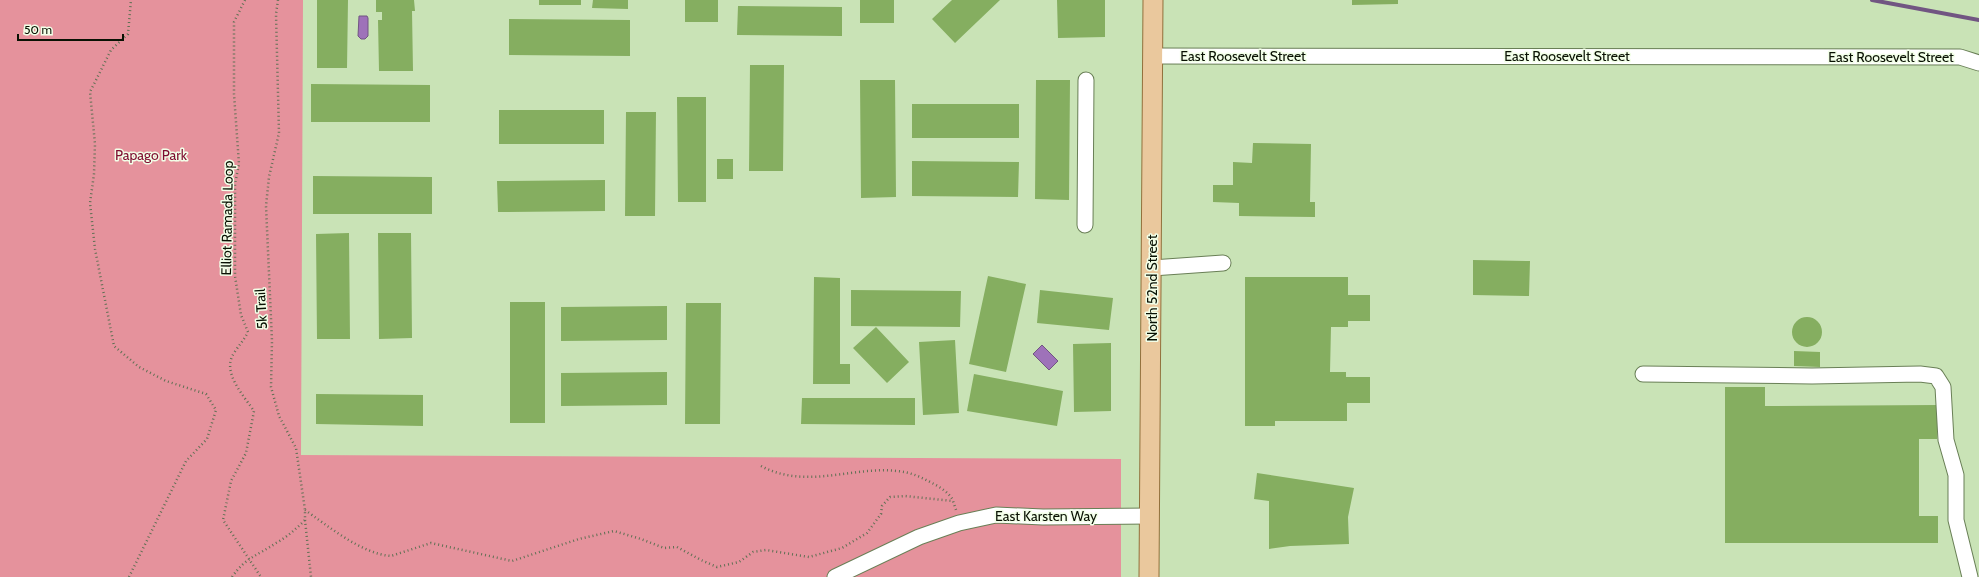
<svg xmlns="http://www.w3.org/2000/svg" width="1979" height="577" font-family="Cabin,sans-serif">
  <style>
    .green { fill: #e5929c }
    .water { fill: #9e72b9; stroke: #715582 }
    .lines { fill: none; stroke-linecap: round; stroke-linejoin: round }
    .stream { stroke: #715582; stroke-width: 4 }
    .building { fill: #85ae60 }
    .minor-casing { stroke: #697f56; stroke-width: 17 }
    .major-casing { stroke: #92703c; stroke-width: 21 }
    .path { stroke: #607054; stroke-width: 2.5; stroke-dasharray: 1 3; stroke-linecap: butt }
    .minor { stroke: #fff; stroke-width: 15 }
    .major { stroke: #eac89d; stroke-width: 19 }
    .labels { text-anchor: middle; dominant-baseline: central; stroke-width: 3; stroke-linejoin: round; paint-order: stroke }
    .street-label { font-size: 14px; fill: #091103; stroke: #f2ffe8 }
    .park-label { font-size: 14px; fill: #7e0c2f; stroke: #f2ffe8 }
  </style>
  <rect width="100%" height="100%" fill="#c9e3b6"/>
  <path class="green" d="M0 0H303L301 455 1121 459V577H0Z"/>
  <path class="water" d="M359 16H367L368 18V36L365 39H361L358 36Z
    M1042 345 1058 361 1049 370 1033 354Z"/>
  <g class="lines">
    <path class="stream" d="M1872 0 1979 20"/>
  </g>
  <path class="building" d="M317 0H348L347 68H317Z
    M376 0H414L415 11H412L413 71H379L378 20H382V12H376Z
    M539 0H581V5H539Z
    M593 0H628V9L592 8Z
    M685 0H718V22H685Z
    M860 0H894V23H860Z
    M952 0H1000L955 43 932 19Z
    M1057 0H1105V37L1058 38Z
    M1352 0H1398V4L1352 5Z
    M738 6 842 7V36L737 35Z
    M509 19 630 20V56L509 55Z
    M750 65H784L783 171H749Z
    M860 80H895L896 197 861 198Z
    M1036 80H1070L1069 200 1035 199Z
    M311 84 430 85V122H311Z
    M677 97H706V202H678Z
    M912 104H1019V138H912Z
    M499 110H604V144H499Z
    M626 112H656L655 216H625Z
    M1253 143 1311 144 1310 202H1315V217L1239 216V203L1213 202V185H1233V162L1252 163Z
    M717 159H733V179H717Z
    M912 161 1019 162 1018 197 912 196Z
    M313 176 432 177V214H313Z
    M605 180V211L498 212 497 181Z
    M349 233 350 339H317L316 234Z
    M378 233H411L412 338 379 339Z
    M1473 260 1530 261 1529 296 1473 295Z
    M988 276 1026 284 1006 372 969 364Z
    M814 277 840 278V364H850V384H813Z
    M1245 277H1348V295H1370V321H1348V327H1331L1330 372H1346V377H1370V403H1347V421H1275V426H1245Z
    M851 290 961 291 960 327 851 326Z
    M1040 290 1113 298 1109 330 1037 323Z
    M510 302H545V423H510Z
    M686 303H721L720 424H685Z
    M667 306V340L561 341V307Z
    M1792 332a15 15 0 1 1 30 0a15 15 0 1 1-30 0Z
    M876 327 909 362 887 383 853 348Z
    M955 340 959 413 923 415 919 342Z
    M1111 343V411L1074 412 1073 344Z
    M1794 351 1820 352V367L1794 366Z
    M667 372V405L561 406V373Z
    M974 374 1063 391 1057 426 967 411Z
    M1725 387H1765V406L1937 405V439H1919V516H1938V543H1725Z
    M316 394 423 395V426L316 424Z
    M802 398H915V425L801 424Z
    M1257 473 1354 488 1348 517 1349 544 1290 546 1269 549V501L1254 499Z"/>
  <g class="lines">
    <defs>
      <path id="minor" d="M1154 56 1960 57 1979 63
        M1085 225 1086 80
        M1152 268 1223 263
        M1643 374 1812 376 1920 374 1936 376 1943 387 1946 440 1956 475V520L1970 577
        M835 577 919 537 959 523 996 515 1043 517 1150 516"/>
      <path id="major" d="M1149 577 1153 0"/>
    </defs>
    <use href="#minor" class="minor-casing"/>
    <use href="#major" class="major-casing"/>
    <path class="path" d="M245 0 234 22V94L239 164 235 184V276L241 315 248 332C244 340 239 345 234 353 221 372 244 396 254 411L246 453 231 481 223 520 261 577
      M761 466C806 490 852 466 897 471 910 472 921 477 932 483 940 487 948 492 953 500
      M305 510C328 526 362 554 391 556L431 543 512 561 579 539 614 531 641 539 664 548 677 547 701 560 717 567 739 562 753 552 766 550 809 557 842 548 867 533 881 514 882 506 890 497 905 496 953 501 956 510
      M305 520 311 577
      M129 577 186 461 207 439 216 410 206 394 166 381 139 367 114 346 95 249 90 203 94 174 95 144 90 92 111 50 128 34 131 0
      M232 577C246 557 257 556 276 543 287 537 296 529 305 520V510L296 448 279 416 271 387 272 341 266 206 269 177 279 133 276 14 278 0"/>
    <use href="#minor" class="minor"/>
    <use href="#major" class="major"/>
  </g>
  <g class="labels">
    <g class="street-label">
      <text x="1243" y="56">East Roosevelt Street</text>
      <text x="1567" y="56">East Roosevelt Street</text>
      <text x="1891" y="57">East Roosevelt Street</text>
      <text transform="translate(227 218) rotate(-89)">Elliot Ramada Loop</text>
      <text transform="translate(1152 288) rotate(-90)">North 52nd Street</text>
      <text transform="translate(261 309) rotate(-93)">5k Trail</text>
      <text x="1046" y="516">East Karsten Way</text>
    </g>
    <g class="park-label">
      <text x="151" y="155">Papago Park</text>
    </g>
  </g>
  <path d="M18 34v6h105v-6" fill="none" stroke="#091103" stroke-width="2"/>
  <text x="24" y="34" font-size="12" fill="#091103" stroke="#f2ffe8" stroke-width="3" paint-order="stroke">50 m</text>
</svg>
